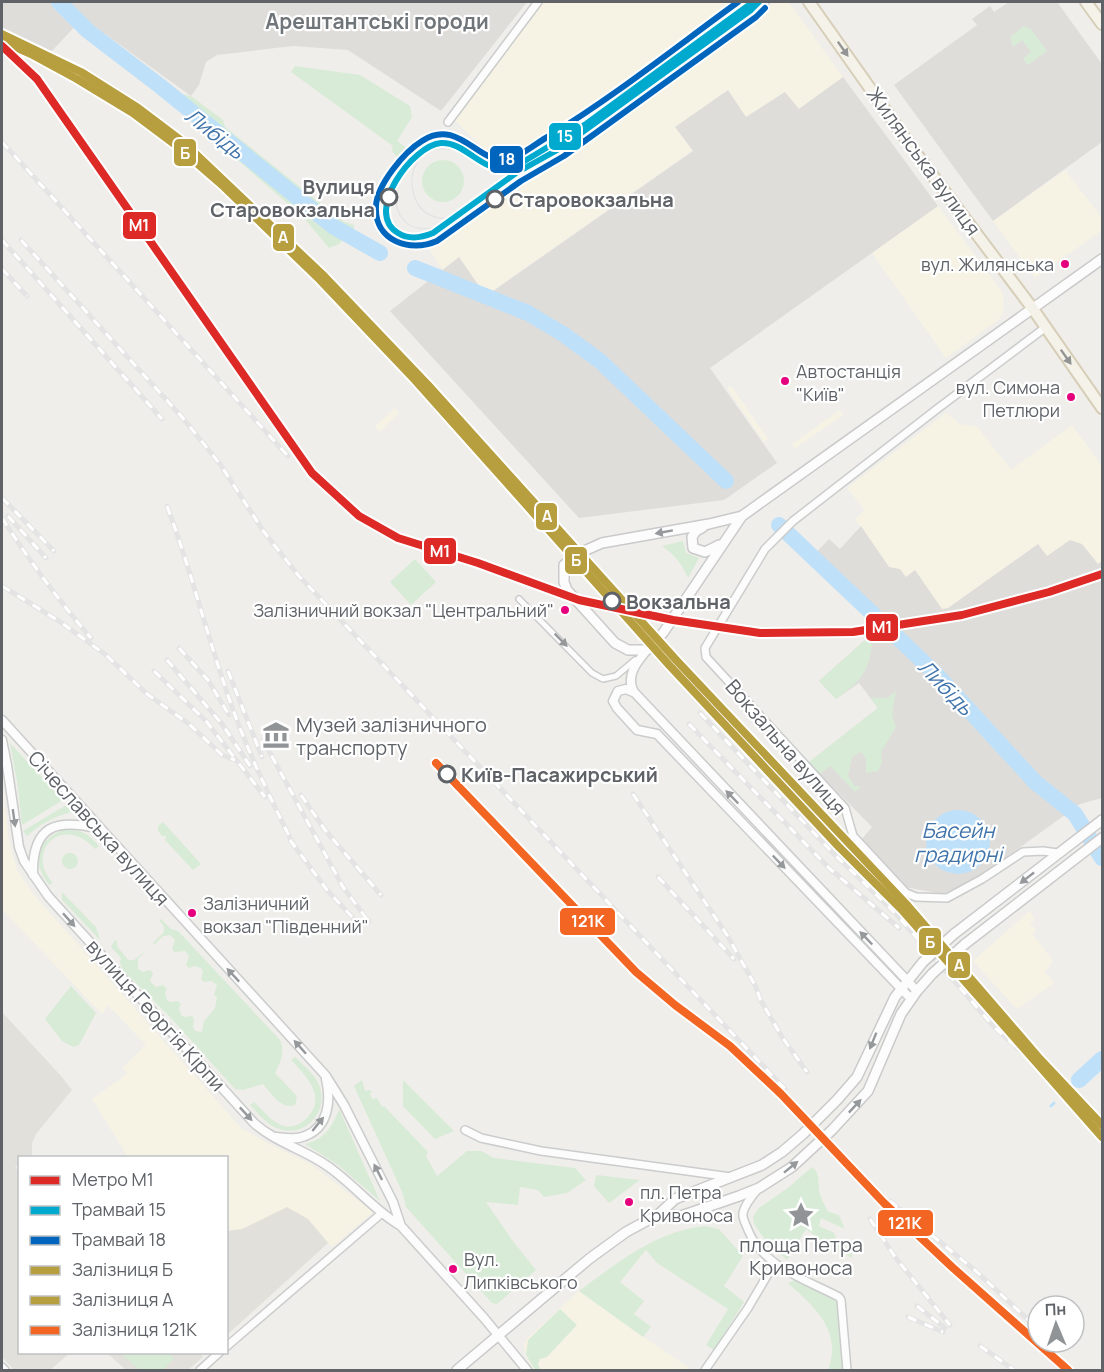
<svg xmlns="http://www.w3.org/2000/svg" width="1104" height="1372" font-family="Manrope,sans-serif">
  <style>
    .commercial { fill: #f7f3e4 }
    .industrial { fill: #dfddda }
    .education { fill: #e2e0da }
    .green { fill: #d8ebd6 }
    .water { fill: #bfe0f9 }
    .lines { fill: none; stroke-linecap: round; stroke-linejoin: round }
    .stream { stroke: #bfe0f9; stroke-width: 3 }
    .river { stroke: #bfe0f9; stroke-width: 16 }
    .pedestrian-casing { stroke: #cbcccc; stroke-width: 8 }
    .minor-casing { stroke: #cbcccc; stroke-width: 10 }
    .tertiary-casing { stroke: #cbcccc; stroke-width: 11 }
    .secondary-casing { stroke: #cacacb; stroke-width: 12 }
    .primary-casing { stroke: #d7ceb8; stroke-width: 14 }
    .pedestrian { stroke: #fdfcfc; stroke-width: 5 }
    .minor { stroke: #fdfcfc; stroke-width: 7 }
    .tertiary { stroke: #fdfcfc; stroke-width: 8 }
    .secondary { stroke: #fdfcfc; stroke-width: 9 }
    .primary { stroke: #f4f2e9; stroke-width: 10 }
    .tram { stroke: #e4e4e4; stroke-width: 1.5 }
    .rail-casing { stroke: #e4e4e4; stroke-width: 5 }
    .rail { stroke: #fff; stroke-width: 3; stroke-dasharray: 9; stroke-linecap: butt }
    .secondary-bridge-casing { stroke: #cacacb; stroke-width: 12; stroke-linecap: butt }
    .secondary-bridge { stroke: #fdfcfc; stroke-width: 9 }
    .rail-1-casing { stroke: #fff; stroke-width: 12 }
    .rail-2-casing { stroke: #fff; stroke-width: 12 }
    .rail-3-casing { stroke: #fff; stroke-width: 12 }
    .rail-1 { stroke: #b79e3f; stroke-width: 8 }
    .rail-2 { stroke: #b79e3f; stroke-width: 8 }
    .rail-3 { stroke: #f26522; stroke-width: 8 }
    .tram-1-casing { stroke: #fff; stroke-width: 10 }
    .tram-2-casing { stroke: #fff; stroke-width: 10 }
    .tram-1 { stroke: #00a9ce; stroke-width: 6 }
    .tram-2 { stroke: #0065bd; stroke-width: 6 }
    .metro-1-casing { stroke: #fff; stroke-width: 12 }
    .metro-1 { stroke: #dd2a26; stroke-width: 8 }
    .oneway { fill: #939595 }
    .oneway2 { fill: #96999c }
    .stop-dot { fill: #fff; stroke: #5f6368; stroke-width: 3 }
    .bus-dot { fill: #e5007d; stroke: #fff; stroke-width: 2 }
    .labels { text-anchor: middle; dominant-baseline: central; stroke-width: 4.5; stroke-linejoin: round; paint-order: stroke }
    .bus-label { font-size: 18px; fill: #5f6368; stroke: #fff; text-anchor: start }
    .street-label { font-size: 20px; fill: #5f6368; stroke: #fff }
    .stop-label { font-size: 20px; font-weight: bold; fill: #5f6368; stroke: #fff; text-anchor: start }
    .poi-label { font-size: 20px; fill: #5f6368; stroke: #fff; text-anchor: start }
    .neighbourhood-label { font-size: 21px; font-weight: bold; fill: #70757a; stroke: #fff }
    .water-label { font-size: 21px; font-style: italic; fill: #4174aa; stroke: #fff }
    .line-badge { stroke: #fff; stroke-width: 2 }
    .badge-label { font-size: 16px; text-anchor: middle; font-weight: bold; fill: #fff }
  </style>
  <rect width="100%" height="100%" fill="#efeeea"/>
  <path class="commercial" d="M542 2H731L509 164 500 165 455 120Z
    M774 2H786L790 4 843 77 798 109 784 92 746 117 728 90 693 150 485 296 459 258 443 270 427 246Z
    M1065 170 1102 218V230L1035 278 993 221Z
    M938 206 1001 290 1004 302 1002 315 998 320 946 358 872 253Z
    M731 386 768 439 764 442 727 388Z
    M395 408 399 413 380 432 375 427Z
    M840 410 843 415 795 448 792 444Z
    M946 413 961 425 976 426 979 429 1011 470 1072 425 1102 466V561L1098 564 1082 544 1047 556 1038 544 948 608 942 609 915 570 906 577 889 567 855 519 865 510 847 488Z
    M2 784 9 841 17 870 34 895 242 1129 267 1143 309 1163 373 1212 332 1247 308 1219 287 1208 242 1229 227 1231 226 1158 128 1157 92 1099 127 1074 123 1067 146 1045 108 1005 103 1013H101L2 909Z
    M1030 911 1034 919 1030 924 1036 929 1033 935 1053 961 1045 972 1054 983 1017 1009 973 961Z
    M579 1291 651 1342 692 1370H534L526 1356 524 1346 526 1340Z"/>
  <path class="industrial" d="M2 2H527L441 111 348 50 293 46 217 55 206 62 199 85 191 96 83 18 50 53 2 30Z
    M1009 2H1057L1102 64V142L993 221 894 85 977 25 972 19 990 6 994 12Z
    M843 77 938 206 710 368 777 463 724 500 579 518 390 311 459 257 486 296 693 151 675 127 728 90 746 117 785 92 799 109Z
    M861 526 889 567 900 569 906 577 915 570 942 609 948 608 1038 544 1047 556 1070 540 1082 544 1098 564 1102 561V798L1080 804 979 877 943 894 904 887 862 839 872 827 822 776 813 759 878 708 859 683 836 699 819 681 873 633 877 637 884 630 807 562 829 539 840 549Z"/>
  <path class="education" d="M2 1012 62 1077 72 1090 36 1134 32 1143V1155L29 1157 20 1158 19 1165 15 1167 20 1172V1352L70 1353 50 1370H14L2 1357Z
    M287 1207 308 1219 328 1243 227 1335V1231L242 1229Z
    M199 1352 203 1357 188 1370H126L107 1353Z"/>
  <path class="green" d="M1024 26 1031 29 1047 51 1028 65 1023 59 1031 52 1022 40 1013 47 1010 37Z
    M295 66 360 75 410 106 412 117 397 141 407 148 403 157H397L392 151 393 146 291 72Z
    M174 93 191 96 223 120 225 127 344 222 354 225V229L339 244 329 248 304 218 208 134C198 120 182 112 170 98Z
    M422 181a21 21 0 1 1 42 0a21 21 0 1 1-42 0Z
    M683 541 686 553 699 558 688 578C682 564 675 555 662 546Z
    M415 559 436 582 411 605 390 582Z
    M873 633C870 670 865 678 836 699L819 681Z
    M896 691 892 715 896 727 881 752 882 763 878 771 866 773V759L861 752 852 757 848 776 855 786H861L855 792 830 766 820 774 809 762 878 708 870 698H887Z
    M10 743 63 800 22 825 17 781Z
    M66 805 72 812C53 817 42 823 27 836L23 831Z
    M163 822 201 864 193 870 165 840 166 836H162L158 831V826Z
    M64 829C81 829 88 834 99 846L95 849C62 813 24 852 53 883L49 885C31 860 35 842 64 829Z
    M62 861a8 8 0 1 1 16 0a8 8 0 1 1-16 0Z
    M62 892 96 927 100 940 62 900Z
    M161 919 171 929 178 931 280 1040C285 1052 281 1061 275 1073L295 1094 297 1098 295 1105C281 1110 271 1093 263 1084L243 1090 235 1089 169 1016 123 970 120 963 121 958 111 947 115 940 117 941V946L128 960H134L147 950 138 959V969L143 972 150 970 153 973 150 981 156 987 163 985 167 989 165 993 167 1000 170 1002 178 1001 181 1004 179 1008 181 1015 185 1017 192 1016 194 1019 193 1028 195 1031 202 1032 204 1021 215 1008 217 998 214 995 217 985 212 981 204 982 201 979 203 972 201 968 194 966 189 968 186 965 189 956 185 951 175 952 172 949 175 940 170 935 163 936 154 945 153 943 164 932V926L159 920Z
    M71 986 96 1013 79 1045 73 1047 62 1041 45 1019Z
    M1102 1050V1068L1090 1079V1075L1086 1074 1079 1081 1073 1076Z
    M295 1057C303 1065 315 1074 319 1085 330 1111 305 1138 279 1129 267 1125 259 1114 250 1105L254 1102C262 1109 269 1119 279 1124 296 1134 319 1113 315 1095 312 1081 300 1070 291 1060Z
    M362 1080 365 1091 370 1090 372 1092 370 1094 372 1099 377 1098 382 1107 384 1106 428 1152 426 1156 437 1176 467 1151H481L494 1158 575 1168 586 1180 567 1193 544 1197 538 1190 520 1187 518 1205 486 1202 512 1240 536 1270 497 1304 492 1303 406 1207 403 1194 354 1086Z
    M403 1080 454 1131 435 1139 403 1106Z
    M339 1109 380 1201 338 1165 305 1144C324 1140 333 1126 339 1109Z
    M812 1167C820 1173 818 1181 819 1189 819 1196 825 1205 828 1212L839 1215 845 1229 821 1218 819 1226 834 1233 839 1246 852 1249V1258L823 1242 806 1229 787 1260 766 1241 754 1224 753 1217 759 1208 789 1187Z
    M596 1175 640 1180 609 1203 594 1186Z
    M705 1226 719 1229 743 1256 724 1286 744 1302 714 1350 706 1345 728 1309 657 1263 646 1250 620 1282 644 1301 634 1314 651 1327 643 1337 579 1291C617 1263 656 1231 705 1226Z
    M798 1279 837 1302 843 1370H828C843 1330 814 1307 788 1283Z
    M560 1309 577 1325 547 1357 540 1359 538 1364 541 1370H535L526 1355 528 1340Z
    M120 1353H168L174 1358 163 1370H140Z"/>
  <path class="water" d="M926 842a32 32 0 1 1 64 0a32 32 0 1 1-64 0Z"/>
  <g class="lines">
    <path class="stream" d="M1051 1106 1054 1103"/>
    <path class="river" d="M59 2 88 31 160 86 334 227 380 253
      M415 268 528 313 563 334 600 361 726 481
      M779 525 935 673 1035 782 1075 814 1102 858
      M1079 1080 1102 1059"/>
    <defs>
      <path id="pedestrian" d="M519 599 592 673 603 679 616 676 635 660"/>
      <path id="minor" d="M594 109 743 2
        M448 122 538 2
        M535 169 754 14 765 2
        M1046 327 937 409 793 521 765 549 705 648 706 657 845 808 853 836 906 893 916 897 947 898 982 879 1023 852 1043 851 1058 853
        M465 1130 481 1138 541 1151 731 1177
        M758 1189C752 1196 745 1204 743 1213 742 1219 746 1224 748 1230 763 1267 807 1280 839 1297L841 1300 847 1370
        M226 1347 382 1213
        M2 1367 5 1370
        M200 1370 220 1352
        M705 1370 748 1308 774 1264"/>
      <path id="tertiary" d="M647 650C637 662 625 676 634 692L917 991
        M633 692 626 689 618 691 613 701 617 708 637 730 657 734 911 999
        M2 720 326 1076 344 1105 393 1202 401 1226 484 1318 527 1370
        M2 740 7 765 19 847 24 861 48 896 254 1123C275 1142 303 1149 326 1165 353 1183 373 1210 401 1226
        M33 875C32 825 56 818 100 829
        M277 1137C286 1138 296 1140 305 1136 329 1127 331 1100 326 1079"/>
      <path id="secondary" d="M742 516 709 524 602 543 584 551 564 565V582L567 590 615 643 628 650H647L663 633 742 516 1102 259
        M703 527 696 531 692 537 693 548 705 552 719 545
        M954 934 1102 820
        M965 944 1102 838
        M659 1214 681 1216 739 1196 759 1188 792 1167 832 1130 868 1091 901 1014 917 991 932 974
        M457 1370 589 1259 626 1232 659 1214 675 1199 762 1165 782 1152 803 1134 837 1100 857 1077 895 997 923 962"/>
      <path id="primary" d="M809 2 915 152 1033 309 1102 408
        M1086 2 1102 24"/>
    </defs>
    <use href="#pedestrian" class="pedestrian-casing"/>
    <use href="#minor" class="minor-casing"/>
    <use href="#tertiary" class="tertiary-casing"/>
    <use href="#secondary" class="secondary-casing"/>
    <use href="#primary" class="primary-casing"/>
    <use href="#pedestrian" class="pedestrian"/>
    <use href="#minor" class="minor"/>
    <use href="#tertiary" class="tertiary"/>
    <use href="#secondary" class="secondary"/>
    <use href="#primary" class="primary"/>
    <path class="tram" d="M400 178C387 211 406 239 443 225
      M480 205C405 257 388 141 449 149 461 151 472 159 483 164"/>
    <defs>
      <path id="rail" d="M2 142 288 456
        M2 240 162 419
        M21 240 182 417 220 464 264 532 298 575 785 1089
        M2 269 27 296
        M2 498 54 551
        M167 506C191 570 207 636 230 701 247 751 271 799 294 846
        M8 516 46 558
        M2 518C29 560 58 600 91 638
        M2 586 59 621 106 655 147 694 189 724 222 755 235 760
        M179 648 208 680 229 715
        M167 660 222 724 250 766
        M154 671 206 721 265 797
        M228 671 262 757
        M700 713 833 853 896 914 994 1027 1040 1068
        M689 724 829 868 899 928
        M263 740 343 887 369 922
        M633 794 727 935 756 987 760 999 782 1037 807 1072
        M301 795 325 830 381 895
        M290 840 327 890 354 919
        M658 877 734 959
        M890 1201 977 1272 1036 1327
        M870 1219 895 1257 950 1325
        M917 1306 945 1328
        M908 1317 943 1332
        M980 1346 1014 1370"/>
    </defs>
    <use href="#rail" class="rail-casing"/>
    <use href="#rail" class="rail"/>
    <defs>
      <path id="secondary-bridge" d="M923 962 954 934
        M932 974 965 944"/>
    </defs>
    <use href="#secondary-bridge" class="secondary-bridge-casing"/>
    <use href="#secondary-bridge" class="secondary-bridge"/>
    <defs>
      <path id="rail-1" d="M2 41 31 54 77 79 133 113 177 146 222 185 320 280 415 380 670 666 839 847 903 911 1102 1137"/>
      <path id="rail-2" d="M2 34 81 72 138 108 183 142 324 276 428 385 677 661 908 906 1040 1059 1102 1125"/>
      <path id="rail-3" d="M436 763 636 972 675 1005 730 1046 781 1094 884 1203 952 1267 1068 1370"/>
    </defs>
    <use href="#rail-1" class="rail-1-casing"/>
    <use href="#rail-2" class="rail-2-casing"/>
    <use href="#rail-3" class="rail-3-casing"/>
    <use href="#rail-1" class="rail-1"/>
    <use href="#rail-2" class="rail-2"/>
    <use href="#rail-3" class="rail-3"/>
    <defs>
      <path id="tram-1" d="M753 2 586 124 513 168C505 168 498 169 490 166 474 160 460 142 441 143 413 145 363 212 398 233 409 240 421 238 433 233L516 173 559 149 751 10 759 2"/>
      <path id="tram-2" d="M738 2C676 47 615 96 549 136 538 142 521 156 510 159 480 168 459 116 422 141 404 152 377 185 376 206 374 241 410 253 437 241L521 181 564 156 756 17 765 8"/>
    </defs>
    <use href="#tram-1" class="tram-1-casing"/>
    <use href="#tram-2" class="tram-2-casing"/>
    <use href="#tram-1" class="tram-1"/>
    <use href="#tram-2" class="tram-2"/>
    <defs>
      <path id="metro-1" d="M2 46 37 79 312 473 359 516 398 538 478 563 579 600 673 620 760 633 853 632 962 615 1049 592 1102 574"/>
    </defs>
    <use href="#metro-1" class="metro-1-casing"/>
    <use href="#metro-1" class="metro-1"/>
  </g>
  <defs><path id="oneway-solid" d="M-6-.8H1V-3.2L6.5 0L1 3.2V.8H-6Z" transform="scale(1.5)"/></defs>
  <g class="oneway">
    <use href="#oneway-solid" transform="translate(843 49) rotate(55)"/>
    <use href="#oneway-solid" transform="translate(1066 357) rotate(55)"/>
  </g>
  <g class="oneway2">
    <use href="#oneway-solid" transform="translate(664 532) rotate(170)"/>
    <use href="#oneway-solid" transform="translate(561 640) rotate(45)"/>
    <use href="#oneway-solid" transform="translate(732 797) rotate(-134)"/>
    <use href="#oneway-solid" transform="translate(14 818) rotate(82)"/>
    <use href="#oneway-solid" transform="translate(779 862) rotate(46)"/>
    <use href="#oneway-solid" transform="translate(1027 878) rotate(142)"/>
    <use href="#oneway-solid" transform="translate(69 920) rotate(48)"/>
    <use href="#oneway-solid" transform="translate(866 938) rotate(-134)"/>
    <use href="#oneway-solid" transform="translate(233 975) rotate(-133)"/>
    <use href="#oneway-solid" transform="translate(873 1041) rotate(112)"/>
    <use href="#oneway-solid" transform="translate(300 1047) rotate(-132)"/>
    <use href="#oneway-solid" transform="translate(855 1106) rotate(-47)"/>
    <use href="#oneway-solid" transform="translate(246 1114) rotate(47)"/>
    <use href="#oneway-solid" transform="translate(318 1124) rotate(-51)"/>
    <use href="#oneway-solid" transform="translate(791 1167) rotate(-39)"/>
    <use href="#oneway-solid" transform="translate(378 1172) rotate(-117)"/>
  </g>
  <defs>
    <symbol id="museum-bare" viewBox="-9 -9 18 18"><path d="M0-6L6-3V-2H-6V-3ZM-5-1h2V3h-2ZM-1-1h2V3h-2ZM3-1h2V3H3ZM-6 4H6V6H-6Z" fill="#919496" stroke="#fff" stroke-width="2.5" paint-order="stroke"/></symbol>
    <symbol id="sight-bare" viewBox="-9 -9 18 18"><path d="M0-6L1.8-2.2L6-1.7L2.9 1.2L3.7 5.4L0 3.3L-3.7 5.4L-2.9 1.2L-6-1.7L-1.8-2.2Z" fill="#919496" stroke="#fff" stroke-width="2.5" paint-order="stroke"/></symbol>
  </defs>
  <g fill-rule="evenodd">
    <use href="#museum-bare" x="257" y="716" width="38" height="38"/>
    <use href="#sight-bare" x="782" y="1196" width="38" height="38"/>
  </g>
  <g class="stop-dot">
    <circle cx="389" cy="197" r="8"/>
    <circle cx="495" cy="199" r="8"/>
    <circle cx="612" cy="601" r="8"/>
    <circle cx="447" cy="774" r="8"/>
  </g>
  <g class="bus-dot">
    <circle cx="1065" cy="264" r="5"/>
    <circle cx="785" cy="381" r="5"/>
    <circle cx="1071" cy="397" r="5"/>
    <circle cx="565" cy="610" r="5"/>
    <circle cx="192" cy="913" r="5"/>
    <circle cx="629" cy="1202" r="5"/>
    <circle cx="453" cy="1269" r="5"/>
  </g>
  <g class="labels">
    <g class="bus-label">
      <text x="1054" y="264" text-anchor="end">вул. Жилянська</text>
      <text x="796" y="371">Автостанція<tspan x="796" dy="23">"Київ"</tspan></text>
      <text x="1060" y="387" text-anchor="end">вул. Симона<tspan x="1060" dy="23">Петлюри</tspan></text>
      <text x="554" y="610" text-anchor="end">Залізничний вокзал "Центральний"</text>
      <text x="203" y="903">Залізничний<tspan x="203" dy="23">вокзал "Південний"</tspan></text>
      <text x="640" y="1192">пл. Петра<tspan x="640" dy="23">Кривоноса</tspan></text>
      <text x="464" y="1259">Вул.<tspan x="464" dy="23">Липківського</tspan></text>
    </g>
    <g class="street-label">
      <text transform="translate(924 161) rotate(54)">Жилянська вулиця</text>
      <text transform="translate(786 747) rotate(49)">Вокзальна вулиця</text>
      <text transform="translate(99 828) rotate(48)">Січеславська вулиця</text>
      <text transform="translate(156 1015) rotate(48)">вулиця Георгія Кірпи</text>
    </g>
    <g class="stop-label">
      <text x="375" y="186" text-anchor="end">Вулиця<tspan x="375" dy="23">Старовокзальна</tspan></text>
      <text x="509" y="199">Старовокзальна</text>
      <text x="626" y="601">Вокзальна</text>
      <text x="461" y="774">Київ-Пасажирський</text>
    </g>
    <g class="poi-label">
      <text x="296" y="724">Музей залізничного<tspan x="296" dy="23">транспорту</tspan></text>
      <text x="801" y="1244" text-anchor="middle">площа Петра<tspan x="801" dy="23">Кривоноса</tspan></text>
    </g>
    <g class="neighbourhood-label">
      <text x="377" y="21">Арештантські городи</text>
    </g>
    <g class="water-label">
      <text transform="translate(215 133) rotate(38)">Либідь</text>
      <text transform="translate(946 687) rotate(46)">Либідь</text>
      <text x="958" y="830">Басейн<tspan x="958" dy="24">градирні</tspan></text>
    </g>
  </g>
  <g class="line-badge">
    <rect x="548" y="122" width="34" height="29" rx="6" fill="#00a9ce"/>
    <rect x="173" y="138" width="24" height="29" rx="6" fill="#b79e3f"/>
    <rect x="489" y="145" width="35" height="29" rx="6" fill="#0065bd"/>
    <rect x="122" y="211" width="35" height="29" rx="6" fill="#dd2a26"/>
    <rect x="272" y="223" width="23" height="29" rx="6" fill="#b79e3f"/>
    <rect x="535" y="502" width="23" height="29" rx="6" fill="#b79e3f"/>
    <rect x="423" y="537" width="34" height="28" rx="6" fill="#dd2a26"/>
    <rect x="564" y="546" width="24" height="29" rx="6" fill="#b79e3f"/>
    <rect x="865" y="613" width="34" height="29" rx="6" fill="#dd2a26"/>
    <rect x="559" y="907" width="57" height="29" rx="6" fill="#f26522"/>
    <rect x="918" y="927" width="24" height="29" rx="6" fill="#b79e3f"/>
    <rect x="947" y="951" width="24" height="28" rx="6" fill="#b79e3f"/>
    <rect x="877" y="1209" width="57" height="28" rx="6" fill="#f26522"/>
  </g>
  <g class="badge-label">
    <text x="565" y="142">15</text>
    <text x="185" y="159">Б</text>
    <text x="507" y="165">18</text>
    <text x="139" y="231">M1</text>
    <text x="283" y="243">A</text>
    <text x="547" y="522">A</text>
    <text x="440" y="557">M1</text>
    <text x="576" y="566">Б</text>
    <text x="882" y="633">M1</text>
    <text x="588" y="927">121К</text>
    <text x="930" y="948">Б</text>
    <text x="959" y="971">A</text>
    <text x="905" y="1229">121К</text>
  </g>
  <rect width="1104" height="1372" fill="none" stroke="#5f6368" stroke-width="6"/>
  <rect x="18" y="1156" width="210" height="198" fill="#ffffff" stroke="#bfc1c3" stroke-width="1.5"/>
  <rect x="30" y="1176" width="30" height="9" fill="#dd2a26" stroke="#bfc1c3" stroke-width="1.5"/>
  <text x="72" y="1186" font-size="18" fill="#5f6368">Метро M1</text>
  <rect x="30" y="1206" width="30" height="9" fill="#00a9ce" stroke="#bfc1c3" stroke-width="1.5"/>
  <text x="72" y="1216" font-size="18" fill="#5f6368">Трамвай 15</text>
  <rect x="30" y="1236" width="30" height="9" fill="#0065bd" stroke="#bfc1c3" stroke-width="1.5"/>
  <text x="72" y="1246" font-size="18" fill="#5f6368">Трамвай 18</text>
  <rect x="30" y="1266" width="30" height="9" fill="#b79e3f" stroke="#bfc1c3" stroke-width="1.5"/>
  <text x="72" y="1276" font-size="18" fill="#5f6368">Залізниця Б</text>
  <rect x="30" y="1296" width="30" height="9" fill="#b79e3f" stroke="#bfc1c3" stroke-width="1.5"/>
  <text x="72" y="1306" font-size="18" fill="#5f6368">Залізниця A</text>
  <rect x="30" y="1326" width="30" height="9" fill="#f26522" stroke="#bfc1c3" stroke-width="1.5"/>
  <text x="72" y="1336" font-size="18" fill="#5f6368">Залізниця 121К</text>
  <g transform="translate(1056 1324) rotate(358)"><circle r="28" fill="#ffffff" stroke="#bfc1c3" stroke-width="1.5"/>
  <path d="M0-4.5L10 22L0 15L-10 22Z" fill="#919496"/>
  <text y="-9" font-size="16" font-weight="bold" text-anchor="middle" fill="#5f6368">Пн</text>
  </g>
</svg>
